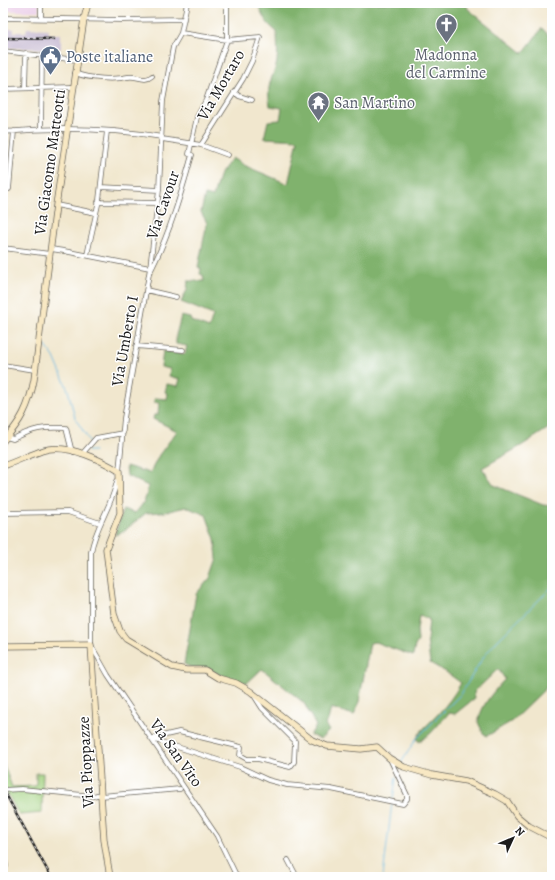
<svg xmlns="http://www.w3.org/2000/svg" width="555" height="880" font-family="Alegreya,serif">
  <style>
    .built { fill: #ecd1ea }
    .industrial { fill: #cbbfd5 }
    .green { fill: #a1d07e; stroke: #5e764d }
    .forest { fill: #80b26d; stroke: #4e6744 }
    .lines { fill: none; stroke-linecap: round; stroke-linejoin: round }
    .stream { stroke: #6ab9e4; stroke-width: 1 }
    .street-casing { stroke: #67635a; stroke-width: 5.5 }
    .secondary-casing { stroke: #67635a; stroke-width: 7 }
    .street { stroke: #fff; stroke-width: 4 }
    .secondary { stroke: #f8e8c3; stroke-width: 5.5 }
    .rail-casing { stroke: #1c1c1c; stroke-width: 2.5 }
    .rail { stroke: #fff; stroke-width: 1; stroke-dasharray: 3; stroke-linecap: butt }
    .labels { text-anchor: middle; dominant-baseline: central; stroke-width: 3; stroke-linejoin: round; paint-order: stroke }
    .worship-label { font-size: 16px; fill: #5b616d; stroke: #fff }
    .service-label { font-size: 16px; fill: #4e5e75; stroke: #fff; text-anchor: start }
    .street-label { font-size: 16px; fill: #1c1c1c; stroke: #fff }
  </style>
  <rect width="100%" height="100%" fill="#fff"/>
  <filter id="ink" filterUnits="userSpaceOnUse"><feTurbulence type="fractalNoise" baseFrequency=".025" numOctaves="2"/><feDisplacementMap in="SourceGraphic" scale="8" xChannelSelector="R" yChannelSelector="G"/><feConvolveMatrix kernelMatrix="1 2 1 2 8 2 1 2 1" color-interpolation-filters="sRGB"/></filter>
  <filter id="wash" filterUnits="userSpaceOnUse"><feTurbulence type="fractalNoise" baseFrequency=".012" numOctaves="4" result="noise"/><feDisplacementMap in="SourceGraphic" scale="16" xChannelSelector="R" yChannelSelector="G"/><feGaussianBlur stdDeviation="0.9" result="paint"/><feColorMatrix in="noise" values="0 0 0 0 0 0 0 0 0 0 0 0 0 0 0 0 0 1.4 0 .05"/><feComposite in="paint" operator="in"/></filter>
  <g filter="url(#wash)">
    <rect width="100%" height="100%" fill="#f1e7ce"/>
    <path class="built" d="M3 3H39V11H3Z"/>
    <path class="industrial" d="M27 28 48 29 49 34H61V49L3 48V29H14V32H26Z"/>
    <path class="green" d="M3 763 12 787 36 786V773H43L42 813 19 815 3 785Z"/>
    <path class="forest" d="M257 3H466L468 9 523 53 542 28 552 39V426L521 446 482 468 494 485 543 505 552 506V695L547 687 512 721 487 736 483 733 478 722C482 704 493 692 505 679L498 669 474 692 475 698 455 714 449 713 430 734 419 742 417 738C422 728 430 723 438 714 447 705 454 695 461 683L446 672 430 663 427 640 429 619 419 616 417 630 418 641 415 646 413 656 375 642 370 643 359 702 354 715 331 708 328 720 325 724 329 731 320 739 310 735 316 726 304 703 262 669 247 683 220 675 207 668 190 667 184 664 196 594 210 578 217 558 215 539 206 515 186 507 165 512 146 513 124 531 115 535 123 509 135 513C143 505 147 498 148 486L127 476 126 466 150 473 159 455 177 431 153 419 154 415H158L159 403 154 402 155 398 167 399 168 393 165 392 167 384 178 386 180 379 169 376 170 369 161 367 163 351 185 354 187 346 176 344V335L181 316 190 318 191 321 209 328 213 315 181 302 187 290 188 281H204L203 275 200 274 201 269 198 267 207 223 201 212 205 195 213 197 219 176 232 158 243 165 288 184 298 140 264 138 268 121 280 120 282 108 270 106C267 88 269 85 275 69 279 59 277 43 277 32 263 20 265 19 257 3Z"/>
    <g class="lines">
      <path class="stream" d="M45 345 54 357 68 390 75 418 90 442
        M88 451H94
        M401 763 416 739 461 694 482 659 494 644 552 587
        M393 799 396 777
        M383 877 392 803"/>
    </g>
  </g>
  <g filter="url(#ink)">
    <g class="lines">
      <defs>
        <path id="street" d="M41 3V18
          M3 18 122 20 184 19
          M181 33 227 40 260 37 252 61 243 79 201 145
          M3 51 77 60
          M75 73C90 79 114 80 128 77 137 75 144 83 152 76
          M25 88 26 53
          M3 89 73 87
          M234 92 239 96 252 100
          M41 129 42 56
          M3 132C56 127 109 128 162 137
          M162 139 201 145 228 155
          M101 187 159 190
          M3 188 9 189 14 131
          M98 202 157 203
          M56 205 96 213
          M3 248 50 254
          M51 249 64 251 150 268
          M87 255 99 200 107 131
          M151 270C169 235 181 194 192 155L189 154 197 117 206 100 227 40V3
          M146 290 176 297
          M136 346 183 350
          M3 365 35 370
          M3 436 13 439C34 428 43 427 66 428L71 448 74 452
          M82 454 96 438 123 433
          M119 472 124 418 150 268 159 190 163 101 173 47 181 33 187 3
          M117 481C112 506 95 527 91 552V645L108 675 217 836 237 877
          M3 513 68 512 100 523
          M153 738 179 732 241 747 240 755 247 759H258L290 767 294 762 295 741 262 708 255 697
          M152 739 240 767 268 780 287 785 331 789 403 804 407 799V795L390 759
          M3 790 22 789 93 796 101 794
          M101 796 180 789
          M3 848 6 866
          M288 860 297 877"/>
        <path id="secondary" d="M3 441C21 422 29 406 34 380L56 205 84 19 88 3
          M3 466C16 462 37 451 49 449 72 446 101 460 119 471L120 513 106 549 114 614 120 631 126 639 172 667 186 670H205L218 678 236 683 250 691 312 740 327 746 361 749 377 747 389 758 404 767 432 775 466 781 495 794 507 801 517 816 529 826 552 838
          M3 646 91 645 104 840 110 877"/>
      </defs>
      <use href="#street" class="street-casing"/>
      <use href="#secondary" class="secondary-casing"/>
      <use href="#street" class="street"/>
      <use href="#secondary" class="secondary"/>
      <defs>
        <path id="rail" d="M3 38 54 39
          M3 789 51 877"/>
      </defs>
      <use href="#rail" class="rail-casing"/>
      <use href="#rail" class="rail"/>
    </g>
  </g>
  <defs>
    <symbol id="church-pin" viewBox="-11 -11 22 30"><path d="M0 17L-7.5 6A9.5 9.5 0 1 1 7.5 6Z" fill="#6b7280" stroke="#fff"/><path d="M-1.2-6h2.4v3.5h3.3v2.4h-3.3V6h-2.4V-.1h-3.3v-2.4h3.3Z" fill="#fff"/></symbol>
    <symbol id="civic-pin" viewBox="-11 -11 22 30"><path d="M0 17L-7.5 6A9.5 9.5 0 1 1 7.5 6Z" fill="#5c6f8a" stroke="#fff"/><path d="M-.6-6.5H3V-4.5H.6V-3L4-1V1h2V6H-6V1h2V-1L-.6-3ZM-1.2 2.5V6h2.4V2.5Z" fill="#fff"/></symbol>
    <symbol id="temple-pin" viewBox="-11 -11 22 30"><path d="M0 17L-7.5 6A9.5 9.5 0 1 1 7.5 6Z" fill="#6b7280" stroke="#fff"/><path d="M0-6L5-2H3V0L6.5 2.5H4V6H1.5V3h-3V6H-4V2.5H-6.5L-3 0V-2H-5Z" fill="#fff"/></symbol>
  </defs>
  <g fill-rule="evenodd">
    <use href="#church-pin" x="434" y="12" width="25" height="34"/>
    <use href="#civic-pin" x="38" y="44" width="25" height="34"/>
    <use href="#temple-pin" x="306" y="90" width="25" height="34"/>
  </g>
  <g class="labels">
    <g class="worship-label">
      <text x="446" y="55">Madonna<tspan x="446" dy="18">del Carmine</tspan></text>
      <text x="334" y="103" text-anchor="start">San Martino</text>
    </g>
    <g class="service-label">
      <text x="66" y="57">Poste italiane</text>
    </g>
    <g class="street-label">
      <text transform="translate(221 85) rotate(-60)">Via Mortaro</text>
      <text transform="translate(50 162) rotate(-82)">Via Giacomo Matteotti</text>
      <text transform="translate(163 205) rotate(-71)">Via Cavour</text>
      <text transform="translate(125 341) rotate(-80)">Via Umberto I</text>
      <text transform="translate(176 753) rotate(55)">Via San Vito</text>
      <text transform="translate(86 762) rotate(-93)">Via Pioppazze</text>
    </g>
  </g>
  <rect width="555" height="880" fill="none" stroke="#fff" stroke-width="16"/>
  <g transform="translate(513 838) rotate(46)" stroke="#ffffff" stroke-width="3" paint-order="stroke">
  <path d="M0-3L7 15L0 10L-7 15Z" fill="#1c1c1c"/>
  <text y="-6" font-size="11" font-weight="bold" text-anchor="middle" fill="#1c1c1c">N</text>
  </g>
</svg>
